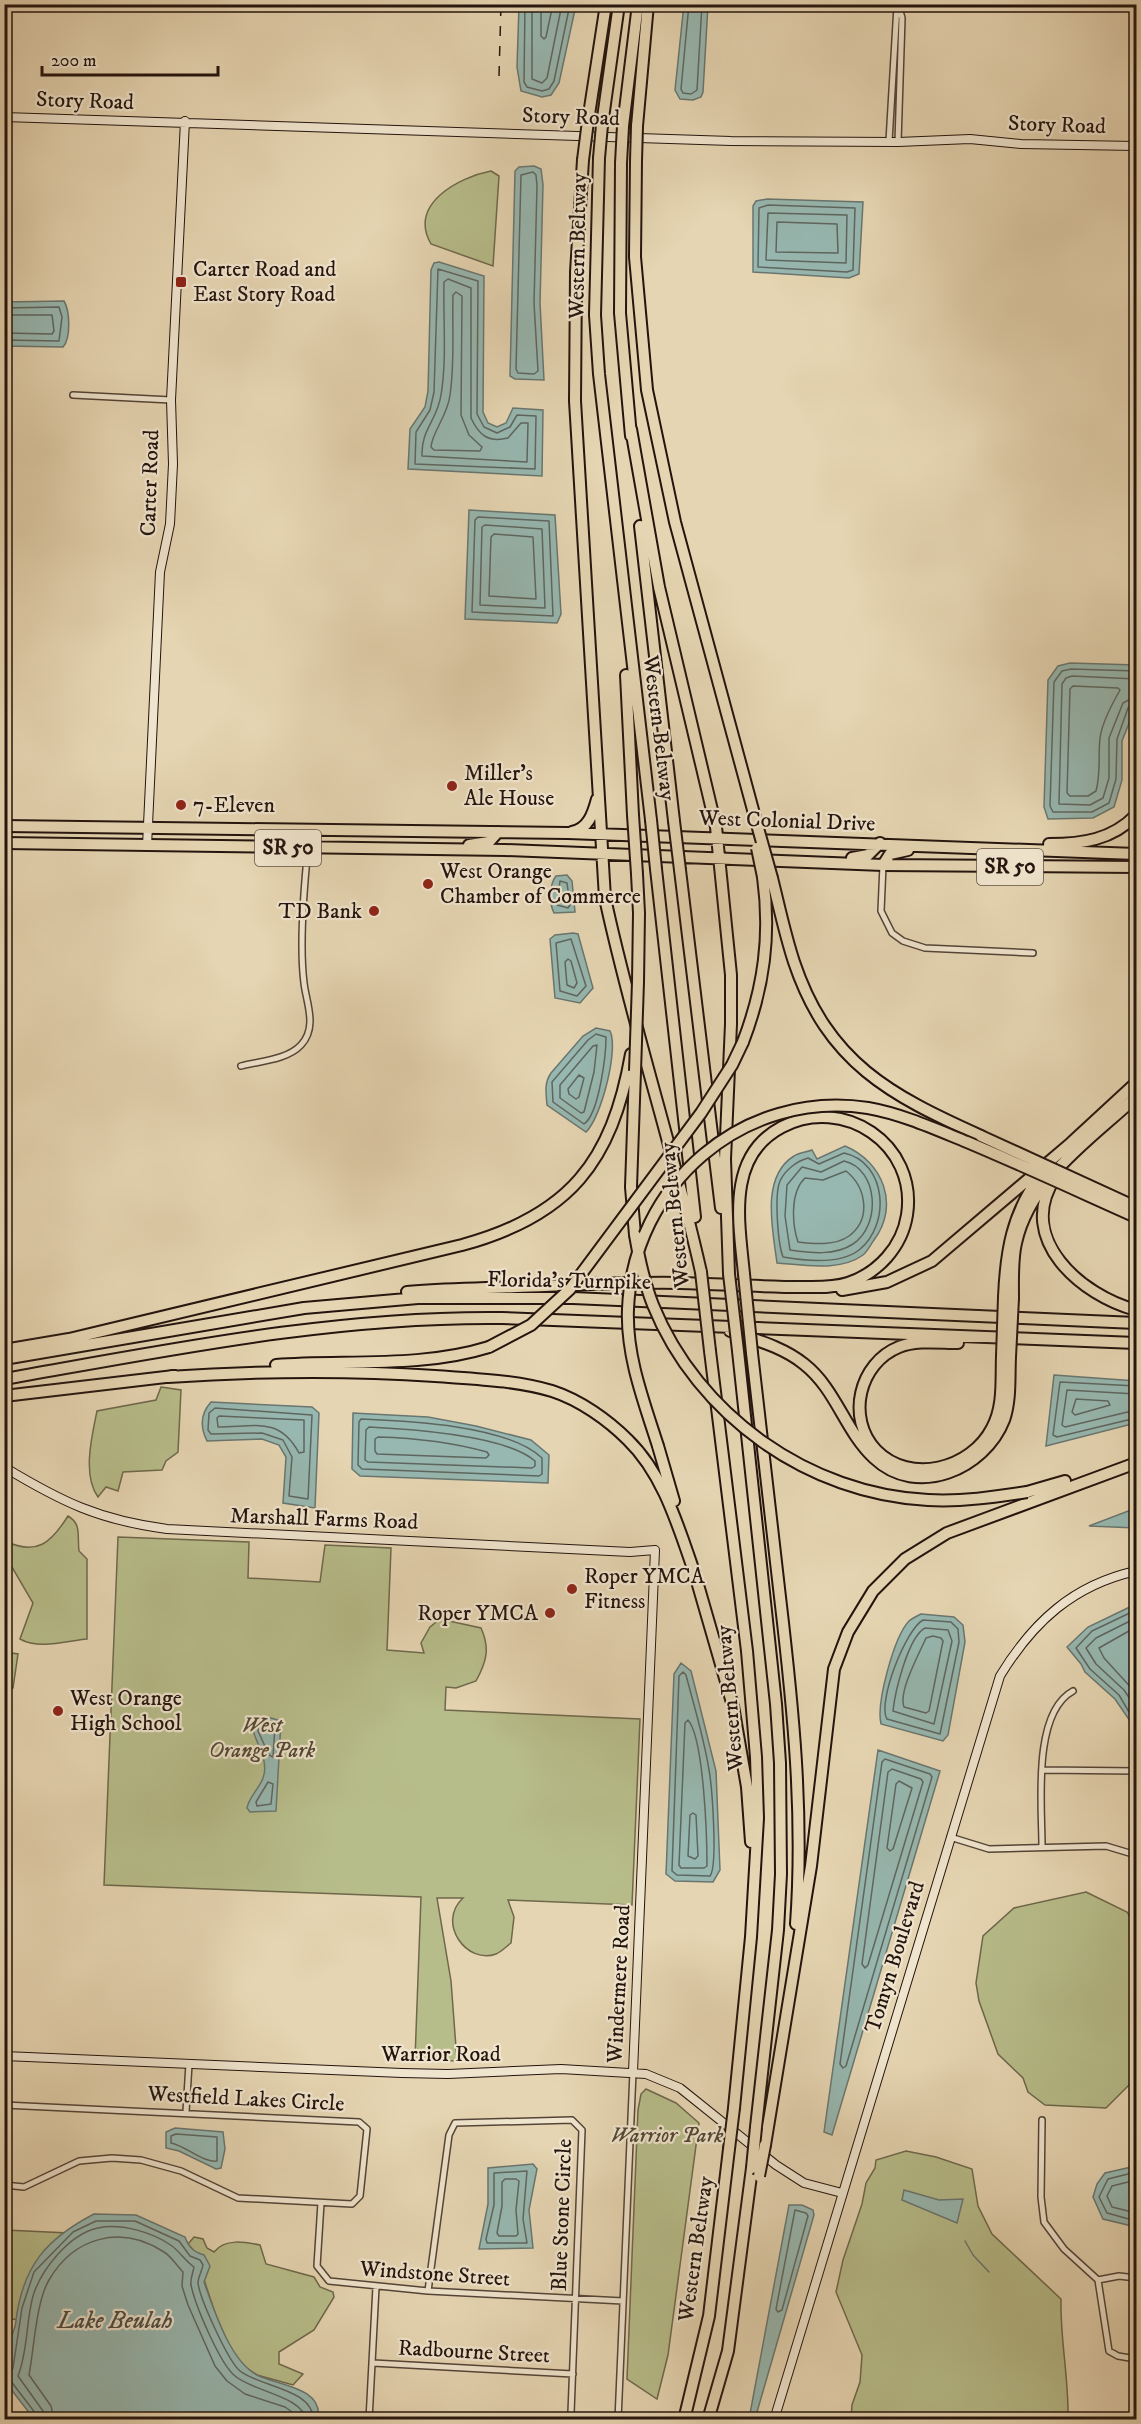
<svg xmlns="http://www.w3.org/2000/svg" width="1141" height="2424" font-family="'IM FELL DW Pica',serif">
  <style>
    .green { fill: #b7bd8a; stroke: #6e684c; stroke-width: 1.5 }
    .water { fill: #97b8b1; stroke: #697670; stroke-width: 1.5 }
    .lines { fill: none; stroke-linecap: round; stroke-linejoin: round }
    .shore { stroke: #5e6660; stroke-width: 1.5 }
    .stream { stroke: #697670; stroke-width: 1.5 }
    .street-casing { stroke: #544437; stroke-width: 8 }
    .secondary-casing { stroke: #24140e; stroke-width: 10 }
    .highway-casing { stroke: #24140e; stroke-width: 14 }
    .street { stroke: #efe4cd; stroke-width: 5 }
    .secondary { stroke: #efe4cd; stroke-width: 8 }
    .highway { stroke: #e6d5b2; stroke-width: 10 }
    .rail { stroke: #24140e; stroke-width: 1.5; stroke-dasharray: 10 10; stroke-linecap: butt }
    .highway-bridge-casing { stroke: #24140e; stroke-width: 14; stroke-linecap: butt }
    .highway-bridge { stroke: #e6d5b2; stroke-width: 10 }
    .poi-dot { fill: #8f2418; stroke: #efe4cd; stroke-width: 2 }
    .labels { text-anchor: middle; dominant-baseline: central; stroke-width: 4.5; stroke-linejoin: round; paint-order: stroke }
    .shield { fill: #efe4cd; stroke: #615247; stroke-width: 1.5 }
    .shield-label { font-size: 21px; font-weight: bold; fill: #24140e }
    .street-label { font-size: 22px; fill: #24140e; stroke: #efe4cd }
    .poi-label { font-size: 22px; fill: #24140e; stroke: #efe4cd; text-anchor: start }
    .park-label { font-size: 22px; font-style: italic; fill: #504733; stroke: #efe4cd }
    .water-label { font-size: 24px; font-style: italic; fill: #4c4d47; stroke: #efe4cd }
  </style>
  <rect width="100%" height="100%" fill="#e6d5b2"/>
  <filter id="stains"><feTurbulence type="fractalNoise" baseFrequency=".00333" numOctaves="4"/><feColorMatrix values="0 0 0 0 .2 0 0 0 0 .09 0 0 0 0 .02 0 0 0 .5 -.17"/></filter>
  <radialGradient id="worn" r=".72"><stop offset=".6" stop-color="#630" stop-opacity="0"/><stop offset="1" stop-color="#630" stop-opacity=".3"/></radialGradient>
  <path class="green" d="M491 171 499 176 493 266 431 244C408 204 459 177 491 171Z
    M161 1387 181 1390 178 1452 166 1461 162 1470 123 1472 118 1491 106 1487 98 1497C82 1475 92 1436 97 1411L156 1400Z
    M68 1516C82 1524 77 1536 79 1551L87 1559V1639C66 1641 39 1650 20 1639L33 1603 12 1567 5 1563V1541C37 1556 51 1543 68 1516Z
    M118 1537 249 1542 248 1578 320 1582 325 1545 391 1548 387 1650 424 1653 421 1643 430 1627 440 1619 481 1628C490 1648 487 1661 476 1681L456 1688 446 1687 445 1710 640 1719 632 1905 508 1900 514 1917 511 1943C507 1946 501 1952 496 1954 467 1965 436 1923 463 1898H437L451 1981 457 2061 415 2059 421 1897 104 1885Z
    M5 1652 18 1654 13 1688 5 1687Z
    M1086 1892 1127 1912 1136 1926V2078L1106 2108 1045 2105 1028 2092 1023 2078 998 2054 979 2001 976 1983 983 1936 1014 1908Z
    M646 2089 676 2103 699 2123 668 2355 657 2399 627 2379 638 2110 641 2094Z
    M906 2151 936 2157 972 2169 978 2206 992 2234 1061 2299C1060 2339 1069 2379 1068 2419H851L852 2405 860 2382 862 2355 836 2292 843 2260 862 2204 866 2183 875 2168 876 2160Z
    M5 2230 90 2234 86 2322 5 2319Z
    M194 2237 203 2239 207 2248 214 2252C225 2238 245 2242 260 2245L266 2264 314 2277 320 2287 333 2292 334 2297 314 2330 279 2352V2364L303 2374 293 2385 257 2375 242 2365 232 2352 216 2316 195 2252 188 2244Z"/>
  <path class="water" d="M684 4 708 5 703 92 701 97 693 100 680 99 675 90Z
    M519 5H576L559 83 551 95 542 97 521 91 517 67Z
    M534 166 541 169 543 185 540 303 544 380 515 379 510 376 515 171 519 167Z
    M767 199 863 202 859 274 849 278 753 272V206L756 201Z
    M439 262 484 276 483 412 488 423 497 427 506 423 513 408 543 410 542 476 408 469 410 429 425 407 428 391 431 270 434 263Z
    M64 301C70 311 71 338 63 347L5 346V302Z
    M469 510 555 515 561 614 557 623 465 619Z
    M1070 663 1136 665V706L1122 741V780L1114 807 1093 818 1048 819 1044 807 1048 680 1058 666Z
    M567 875 572 881 575 912 554 913C549 903 549 885 556 876Z
    M573 933 578 934 593 988 580 1003 555 998 550 939 555 935Z
    M596 1028 610 1031C619 1049 601 1118 586 1132L547 1105C546 1093 544 1083 551 1073L583 1036Z
    M845 1146C883 1162 900 1205 874 1240 871 1244 867 1252 863 1255 840 1272 803 1265 777 1263 773 1231 760 1177 794 1156 798 1153 807 1152 812 1150L817 1159Z
    M1054 1375 1136 1381V1423L1046 1446Z
    M211 1402 312 1407 319 1413 315 1508 283 1503 286 1457 279 1445 262 1439 207 1441C200 1427 201 1413 211 1402Z
    M353 1413 428 1417 476 1426 531 1440 549 1455 548 1483 360 1476 352 1469Z
    M1136 1508V1528L1089 1526Z
    M1136 1604V1721H1130L1115 1699 1085 1672 1081 1664 1067 1647 1088 1627Z
    M921 1614 954 1617 963 1625 965 1642 948 1735 943 1741 881 1724C876 1703 894 1637 909 1621 911 1619 917 1616 921 1614Z
    M681 1663 691 1671 716 1771 720 1870 713 1882 675 1881 666 1874 674 1674Z
    M255 1718H271L281 1721 276 1811 250 1812 247 1808C249 1797 259 1789 263 1778 270 1760 254 1741 251 1723Z
    M878 1750 940 1771 832 2135 824 2132Z
    M175 2128 223 2132 225 2149 221 2168 216 2169 179 2151 166 2148V2132Z
    M533 2164 537 2169 529 2210 533 2248 479 2249 488 2204V2168Z
    M1136 2166V2227L1103 2219 1093 2197 1097 2184 1105 2173Z
    M904 2190 939 2200 963 2199 957 2223 902 2200Z
    M789 2205H802L813 2210 814 2215 755 2419H749Z
    M94 2214 136 2215 185 2237C189 2248 194 2252 204 2255L210 2266 204 2282C214 2310 230 2361 257 2375 276 2385 324 2387 318 2419H34L7 2384C7 2368 8 2353 11 2338 13 2332 16 2326 16 2320 23 2266 46 2239 94 2214Z"/>
  <g class="lines">
    <path class="shore" d="M525 4 524 82 527 87 542 91 549 89 554 81 570 4
      M532 4V79L542 83 547 78 562 4
      M541 4V36L544 39 546 37 553 4
      M689 4 681 89 683 93 691 94 697 90 702 4
      M533 172 536 175 537 186 534 303 538 371 534 374 518 373 516 369 521 175Z
      M768 205 855 208 853 270 847 272 758 267 759 208Z
      M768 213 847 215 846 263 766 260Z
      M777 222 837 224 838 253 776 252Z
      M438 269 478 281 477 414 484 427 497 433 510 427 517 415 536 416 535 469 415 464 416 432 430 410 434 392Z
      M448 279 471 288V418C479 435 488 443 508 438L521 423H528L527 462 422 456C421 429 437 421 441 395 447 359 443 319 444 282Z
      M456 292 462 296 461 415 469 435 482 447 480 451 434 450 431 447C432 432 448 415 450 395 455 362 452 328 453 295Z
      M4 308 59 307 62 317 59 341 4 340
      M4 315H52L54 331 52 334 4 333
      M478 517 549 521 553 616 472 612 475 520Z
      M485 525 542 529 545 608 480 605 482 527Z
      M494 534 533 537 536 599 489 596 491 537Z
      M1136 671 1071 669 1062 671 1054 682 1050 806 1053 812H1092L1109 803 1116 779 1117 739 1128 708 1136 704
      M1136 679 1072 676 1066 678 1062 684 1059 804 1090 805 1103 798 1109 778V738L1123 703 1136 696
      M1073 686 1118 688 1120 690C1112 704 1102 722 1100 738 1098 756 1101 773 1096 791L1088 796H1070L1067 793 1070 689Z
      M560 881 567 883 570 905 568 908 557 905Z
      M571 939 586 986 577 996 560 991 556 943Z
      M568 959 571 961 577 983 574 988 567 985 565 962Z
      M596 1034 606 1037C606 1055 599 1114 584 1124L553 1102 552 1082 588 1040Z
      M597 1045 594 1072 584 1112 581 1113 560 1098V1085L593 1046Z
      M579 1075 584 1078 579 1097 576 1099 569 1094 568 1089Z
      M844 1153C887 1162 891 1225 859 1250 840 1265 806 1261 783 1257 778 1244 774 1195 780 1181 785 1170 797 1161 808 1158L819 1164Z
      M844 1161C879 1169 881 1226 853 1244 835 1256 811 1253 790 1250L785 1216 787 1185 802 1167 821 1172Z
      M846 1171C866 1187 872 1219 849 1236 835 1246 814 1244 798 1242 792 1224 790 1192 805 1178L823 1180Z
      M1136 1386 1060 1382 1053 1435 1057 1437 1136 1418
      M1136 1394 1067 1390 1062 1425 1065 1427 1136 1410
      M1076 1399 1108 1401 1110 1405 1075 1415 1072 1412Z
      M215 1408 312 1415 308 1499 289 1496 292 1457 283 1440 262 1433 211 1434 208 1430 209 1413Z
      M219 1416 304 1420V1452L299 1453C279 1416 254 1427 218 1427L217 1418Z
      M361 1419C409 1421 507 1425 542 1458V1474L539 1476 362 1469 358 1465 359 1422Z
      M369 1427C409 1429 505 1435 535 1461V1466L532 1468 368 1462 365 1460 366 1430Z
      M378 1437C415 1438 451 1442 487 1452L489 1455 486 1458 377 1454 375 1451V1439Z
      M1136 1610 1092 1631 1076 1648 1090 1669 1119 1695 1129 1712 1136 1715
      M1136 1618 1096 1638 1086 1648 1096 1664 1124 1690 1136 1708
      M923 1620 951 1622 958 1629 959 1642 940 1734 887 1719C877 1702 906 1629 923 1620Z
      M1136 1627 1099 1648 1104 1658 1136 1693
      M925 1628 948 1630 952 1641 934 1724 893 1711C895 1692 908 1637 925 1628Z
      M933 1636 941 1638 943 1641 929 1711 926 1713 904 1707C898 1692 919 1654 926 1638Z
      M683 1672 686 1675C694 1706 704 1738 709 1770 712 1786 718 1866 710 1876L677 1875 672 1871 679 1676Z
      M688 1720C704 1738 707 1838 707 1866L704 1868H681L679 1865 685 1723Z
      M259 1724 275 1726 273 1757 269 1755 258 1731Z
      M885 1759 930 1774 932 1777 846 2066 843 2068 840 2064 882 1762Z
      M892 1769 921 1779 923 1782 868 1965 865 1968 862 1964 888 1772Z
      M899 1781 912 1788 893 1849 890 1851 887 1848 896 1784Z
      M268 1782 273 1784 271 1804 257 1806 256 1802Z
      M693 1813 696 1815 698 1856 695 1859 688 1856 690 1815Z
      M176 2134 217 2137V2161C203 2163 186 2146 171 2143V2136Z
      M527 2171 523 2219 527 2243H487L486 2239 494 2205V2173Z
      M1136 2172 1108 2179 1099 2197 1107 2213 1136 2221
      M505 2179H516L519 2181 516 2210 518 2234 516 2236H499L497 2233 502 2206V2182Z
      M1136 2180 1112 2186 1107 2196 1112 2207 1136 2213
      M795 2210 806 2213 808 2216 782 2310 778 2312 776 2309Z
      M38 2420 36 2414 7 2376 13 2368 22 2308 34 2272 73 2232 96 2221H135L179 2241 190 2256 200 2260 203 2265C202 2271 198 2277 198 2283 200 2299 228 2361 240 2371 260 2387 314 2389 313 2420
      M45 2420 43 2411 18 2376C28 2351 26 2321 33 2296 41 2270 69 2234 98 2228 120 2223 153 2232 172 2246 180 2252 185 2261 194 2267 193 2273 190 2279 191 2285 195 2305 220 2364 235 2376 254 2392 305 2397 305 2420
      M54 2420 51 2406 29 2375C34 2349 36 2302 49 2280 74 2237 121 2224 164 2252 171 2256 177 2266 183 2272L182 2286 188 2305 215 2366 227 2381 245 2394 285 2407 295 2414 296 2420"/>
    <path class="stream" d="M965 2241 973 2255 989 2272"/>
    <defs>
      <path id="street" d="M898 4 902 18 898 142
        M1025 4 1136 6
        M889 141 897 6
        M73 395 171 400
        M883 865 881 911 892 933 903 941 925 948 1033 953
        M241 1066C260 1061 287 1060 301 1045 318 1027 306 1002 304 983 299 944 304 887 308 848
        M1042 1770 1136 1771
        M950 1837 989 1849 1106 1846 1136 1855
        M1042 1846C1042 1806 1032 1713 1073 1691
        M4 2105 359 2122 367 2129 360 2196 352 2204 238 2198 181 2171 141 2160 112 2158 79 2161 24 2187 4 2185
        M186 2112 189 2064
        M1042 2120 1041 2197 1044 2222 1064 2249 1098 2280 1109 2351 1118 2356 1136 2359
        M1134 2138 1136 2135
        M321 2203 317 2266 329 2281 428 2291 623 2301
        M1098 2280 1119 2276 1136 2278
        M428 2291 449 2135 455 2123 572 2120 582 2130 571 2413 563 2420
        M373 2363 573 2374
        M369 2420 376 2287
        M618 2420 633 2072"/>
      <path id="secondary" d="M4 117 731 141 898 142 970 139 1021 144 1136 146
        M147 846 160 572 170 524 173 464 171 400 185 121
        M4 1467C62 1502 99 1520 167 1529L630 1552 655 1550 633 2072
        M4 2056 402 2073 448 2074 561 2069 646 2074 680 2088 776 2165 804 2183 842 2193
        M774 2420 1000 1676C1033 1622 1073 1585 1136 1571"/>
      <path id="highway" d="M588 121 606 4
        M602 125 619 4
        M623 126 638 4
        M637 126 648 4
        M599 158 595 315 599 374 651 820
        M583 160 576 272 575 401 605 898C632 1024 673 1147 701 1272
        M636 161 635 257 647 390 675 522 756 821
        M621 163 620 313 631 436
        M631 429 659 587 716 827 731 975V1024L725 1159 729 1274
        M640 526 674 821
        M626 675 633 815
        M4 826 568 833 1136 854
        M572 832C588 829 593 814 597 799
        M4 843 505 850 883 865 1136 867
        M1049 844C1082 844 1112 840 1136 815
        M284 845 304 838 311 831
        M469 845 489 842 498 832
        M852 858 868 855 880 843
        M883 865 890 854 908 850
        M656 869 695 1217
        M680 870 721 1208
        M637 874 639 913 638 982
        M772 878C779 906 785 935 794 962 828 1063 890 1095 981 1136
        M743 1042C764 987 771 935 763 877
        M1055 1178C1015 1239 1082 1296 1136 1310
        M635 1235 631 1187 635 1071
        M842 1290 887 1282 932 1261 1071 1143 1136 1083
        M407 1292C444 1288 480 1289 516 1287 571 1285 625 1282 680 1283 721 1284 761 1287 802 1287 817 1287 833 1288 848 1283 878 1273 902 1247 907 1215 918 1144 843 1095 782 1127 726 1156 739 1222 744 1274
        M1004 1297C1006 1251 1012 1214 1040 1176
        M1013 1298C1013 1280 1012 1260 1016 1243 1030 1179 1091 1139 1136 1097
        M730 1331C756 1340 783 1347 804 1364 836 1389 845 1431 874 1458 917 1499 985 1469 1004 1420 1011 1400 1009 1377 1010 1357
        M958 1343C939 1343 917 1340 899 1347 859 1363 846 1418 876 1450 910 1485 971 1469 992 1428 1004 1406 1001 1380 1002 1356
        M4 1350 69 1339 462 1245C569 1216 612 1162 631 1054
        M710 1351 747 1651 756 1757 758 1818 751 1937 734 2108
        M738 1351 776 1704 780 1763 781 1874 778 1930 756 2127
        M752 1353C761 1434 771 1516 780 1597 793 1707 804 1813 796 1924
        M4 1359 304 1308 418 1298H573L1136 1323
        M276 1365C346 1360 422 1368 489 1347
        M168 1377C257 1371 346 1370 435 1376 474 1379 515 1380 552 1391 580 1400 608 1420 628 1440 665 1476 679 1530 696 1577
        M4 1379C169 1350 334 1316 502 1318L1136 1343
        M4 1396 174 1376
        M658 1446 674 1501
        M1027 1492 1065 1481
        M694 1571 733 1706 747 1787 751 1842
        M765 2145 811 1866 834 1669 848 1632 873 1591 905 1559 947 1533 1136 1463
        M684 2420 709 2316 729 2149
        M708 2420 728 2351 752 2168"/>
    </defs>
    <use href="#street" class="street-casing"/>
    <use href="#secondary" class="secondary-casing"/>
    <use href="#highway" class="highway-casing"/>
    <use href="#street" class="street"/>
    <use href="#secondary" class="secondary"/>
    <use href="#highway" class="highway"/>
    <path class="rail" d="M499 76 501 4"/>
    <defs>
      <path id="highway-bridge" d="M599 158 602 125
        M583 160 588 121
        M636 161 637 126
        M621 163 623 126
        M633 815 637 874
        M651 820 656 869
        M674 821 680 870
        M756 821 772 878
        M757 848 763 877
        M635 1071 638 982
        M981 1136 1136 1207
        M635 1235C639 1259 644 1282 653 1305 698 1416 809 1494 928 1500 961 1502 994 1497 1027 1492
        M701 1272 710 1351
        M729 1274 738 1351
        M744 1274 752 1353
        M489 1347 531 1325 570 1289 701 1113 732 1065 743 1042
        M1002 1356 1004 1297
        M1010 1357 1013 1298
        M658 1446C644 1402 626 1356 628 1309 633 1185 743 1089 868 1108 902 1114 935 1129 967 1142 1024 1166 1080 1192 1136 1217
        M729 2149 734 2108
        M752 2168 756 2127
        M759 2176 765 2145"/>
    </defs>
    <use href="#highway-bridge" class="highway-bridge-casing"/>
    <use href="#highway-bridge" class="highway-bridge"/>
  </g>
  <g class="poi-dot">
    <rect x="175" y="276" width="12" height="12" rx="3"/>
    <circle cx="452" cy="786" r="6"/>
    <circle cx="181" cy="805" r="6"/>
    <circle cx="428" cy="884" r="6"/>
    <circle cx="374" cy="911" r="6"/>
    <circle cx="572" cy="1589" r="6"/>
    <circle cx="550" cy="1613" r="6"/>
    <circle cx="58" cy="1711" r="6"/>
  </g>
  <g class="labels">
    <g class="shield">
      <rect x="255" y="830" width="66" height="36" rx="4.5"/>
      <rect x="977" y="849" width="66" height="36" rx="4.5"/>
    </g>
    <g class="shield-label">
      <text x="288" y="848">SR 50</text>
      <text x="1010" y="867">SR 50</text>
    </g>
    <g class="street-label">
      <text transform="translate(85 101) rotate(2)">Story Road</text>
      <text transform="translate(571 117) rotate(2)">Story Road</text>
      <text transform="translate(1057 125) rotate(2)">Story Road</text>
      <text transform="translate(578 246) rotate(-89)">Western Beltway</text>
      <text transform="translate(150 483) rotate(-88)">Carter Road</text>
      <text transform="translate(659 728) rotate(83)">Western Beltway</text>
      <text transform="translate(787 821) rotate(2)">West Colonial Drive</text>
      <text transform="translate(675 1215) rotate(-96)">Western Beltway</text>
      <text transform="translate(569 1281) rotate(1)">Florida's Turnpike</text>
      <text transform="translate(324 1519) rotate(2)">Marshall Farms Road</text>
      <text transform="translate(730 1698) rotate(-95)">Western Beltway</text>
      <text transform="translate(895 1957) rotate(-73)">Tomyn Boulevard</text>
      <text transform="translate(619 1984) rotate(-87)">Windermere Road</text>
      <text x="441" y="2054">Warrior Road</text>
      <text transform="translate(246 2099) rotate(3)">Westfield Lakes Circle</text>
      <text transform="translate(562 2215) rotate(-88)">Blue Stone Circle</text>
      <text transform="translate(696 2249) rotate(-82)">Western Beltway</text>
      <text transform="translate(435 2274) rotate(4)">Windstone Street</text>
      <text transform="translate(474 2352) rotate(3)">Radbourne Street</text>
    </g>
    <g class="poi-label">
      <text x="193" y="269">Carter Road and<tspan x="193" dy="25">East Story Road</tspan></text>
      <text x="464" y="773">Miller's<tspan x="464" dy="25">Ale House</tspan></text>
      <text x="193" y="805">7-Eleven</text>
      <text x="440" y="871">West Orange<tspan x="440" dy="25">Chamber of Commerce</tspan></text>
      <text x="362" y="911" text-anchor="end">TD Bank</text>
      <text x="584" y="1576">Roper YMCA<tspan x="584" dy="25">Fitness</tspan></text>
      <text x="538" y="1613" text-anchor="end">Roper YMCA</text>
      <text x="70" y="1698">West Orange<tspan x="70" dy="25">High School</tspan></text>
    </g>
    <g class="park-label">
      <text x="262" y="1725">West<tspan x="262" dy="25">Orange Park</tspan></text>
      <text x="667" y="2135">Warrior Park</text>
    </g>
    <g class="water-label">
      <text x="115" y="2321">Lake Beulah</text>
    </g>
  </g>
  <rect width="1141" height="2424" fill="none" stroke="#e6d5b2" stroke-width="24"/>
  <rect x="6" y="6" width="1129" height="2412" fill="none" stroke="#24140e" stroke-width="3"/>
  <rect x="12" y="12" width="1117" height="2400" fill="none" stroke="#24140e" stroke-width="1.5"/>
  <path d="M42 66v9h176v-9" fill="none" stroke="#24140e" stroke-width="3"/>
  <text x="51" y="66" font-size="18" fill="#24140e" stroke="#efe4cd" stroke-width="4.5" paint-order="stroke">200 m</text>
  <rect width="100%" height="100%" filter="url(#stains)"/>
  <rect width="100%" height="100%" fill="url(#worn)"/>
</svg>
